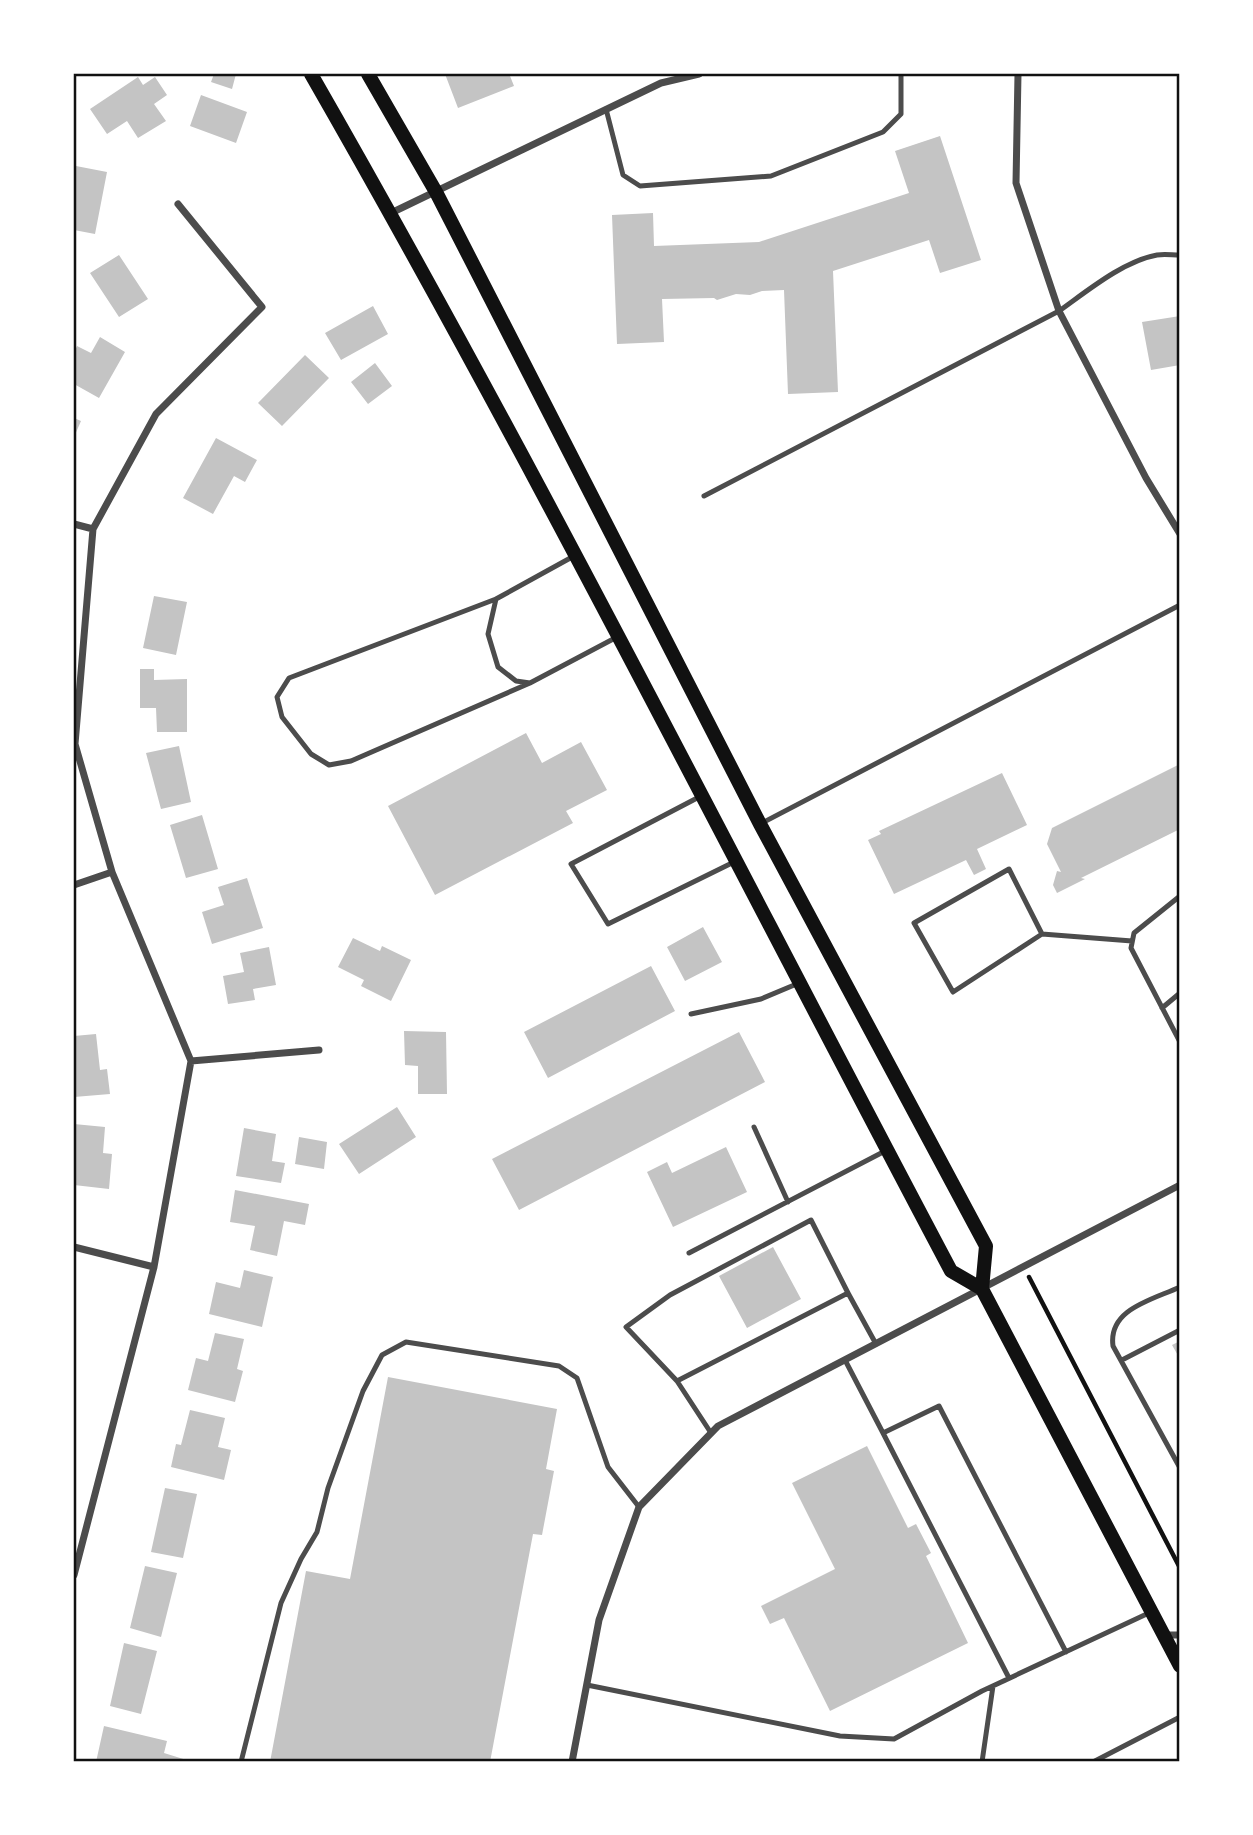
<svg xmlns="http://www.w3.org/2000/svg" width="1253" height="1835" font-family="Overpass,sans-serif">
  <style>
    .building { fill: #c4c4c4 }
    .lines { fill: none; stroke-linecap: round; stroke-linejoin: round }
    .path { stroke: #111; stroke-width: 4.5 }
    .service { stroke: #4c4c4c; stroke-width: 5 }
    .minor { stroke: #4c4c4c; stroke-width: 7 }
    .secondary { stroke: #111; stroke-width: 14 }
    .neatline { fill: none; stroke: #111; stroke-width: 2.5 }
  </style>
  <rect width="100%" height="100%" fill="#fff"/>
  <path class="building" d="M214 74H236L232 89 211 82Z
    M445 74H517L510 76 514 86 458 108Z
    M138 77 143 85 155 77 167 95 154 104 166 121 138 138 127 121 107 134 90 109Z
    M201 95 247 112 236 143 190 126Z
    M940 136 981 260 940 273 929 240 833 271 838 392 788 394 784 290 762 291 750 295 736 294 717 300 714 298 662 299 664 342 617 344 612 215 653 213 654 246 759 242 909 193 895 151Z
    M76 166 107 172 95 234 74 230Z
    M119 255 148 299 119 317 90 273Z
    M373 306 388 334 341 360 325 333Z
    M1180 316V365L1151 370 1142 322Z
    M100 337 125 352 99 398 74 384V353L77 346 91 353Z
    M305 355 329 378 282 426 258 403Z
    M375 363 392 386 368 404 351 382Z
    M74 418 81 421 74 437Z
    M216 438 257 460 245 482 234 476 213 514 183 498Z
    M154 596 187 602 176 655 143 648Z
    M140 669H154V680L187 679V732H157L156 708H140Z
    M526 733 542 763 581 742 607 790 566 811 573 823 435 895 388 806Z
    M179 746 191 802 161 809 146 753Z
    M1180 764V829L1081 878 1085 879 1057 893 1053 885 1057 871 1061 872 1047 844 1052 828Z
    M1002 773 1027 825 977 849 986 869 974 875 966 860 894 894 868 840 881 834 879 831Z
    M202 815 218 869 186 878 170 825Z
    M247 878 263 928 212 944 202 912 224 905 218 887Z
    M703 927 722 962 685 981 667 947Z
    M353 938 380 951 382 946 411 960 391 1001 361 986 364 980 338 967Z
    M269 947 276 985 253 989 255 1000 228 1004 223 976 244 972 240 953Z
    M651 966 675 1011 548 1078 524 1032Z
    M404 1031 446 1032 447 1094H418V1066L405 1065Z
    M739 1032 765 1082 519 1210 492 1159Z
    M96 1034 100 1070 107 1069 110 1094 74 1097V1036Z
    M397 1107 416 1137 359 1174 339 1144Z
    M74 1124 105 1127 103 1153 112 1154 109 1189 74 1185Z
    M244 1128 276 1134 272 1161 285 1163 281 1183 236 1176Z
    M299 1137 327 1142 324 1169 295 1164Z
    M726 1147 747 1192 673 1227 647 1172 667 1162 672 1173Z
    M235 1190 309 1204 305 1225 284 1221 277 1256 250 1250 255 1226 230 1222Z
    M773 1247 801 1299 747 1328 719 1276Z
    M244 1270 273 1277 262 1327 209 1314 216 1282 240 1288Z
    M215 1333 244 1339 237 1369 243 1371 235 1402 188 1390 196 1358 208 1361Z
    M1180 1341V1359L1172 1345Z
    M388 1377 557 1409 546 1469 554 1471 542 1535 533 1534 490 1762H270L306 1571 350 1579Z
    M190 1410 225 1418 218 1447 231 1450 224 1480 171 1467 176 1444 181 1445Z
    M867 1446 908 1528 916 1524 931 1553 926 1556 968 1643 830 1711 784 1618 770 1624 761 1606 835 1569 792 1483Z
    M165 1488 197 1494 183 1558 151 1552Z
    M145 1566 177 1573 161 1637 130 1628Z
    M124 1643 157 1651 141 1714 110 1706Z
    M104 1726 167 1741 164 1753 193 1762H96Z"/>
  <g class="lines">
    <path class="path" d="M1029 1277 1180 1568"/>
    <path class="service" d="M606 109 623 175 640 186 771 176 883 132 901 114V74
      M704 496 1059 311C1086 292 1123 261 1157 255 1164 254 1172 255 1180 255
      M574 556 496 599 488 634 498 667 516 681 530 683 617 637
      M496 599 289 678 277 697 282 717 311 754 329 765 351 761 530 683
      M701 796 571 864 608 924 734 862
      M760 824 1180 605
      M1180 896 1134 933 1131 948 1180 1042
      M1042 934 953 992 914 923 1009 869 1042 934 1132 941
      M1162 1008 1180 993
      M691 1014 761 999 799 983
      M754 1127 788 1202
      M689 1253 887 1150
      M1180 1287C1152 1300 1108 1309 1113 1346L1180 1468
      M845 1360 883 1433 939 1406 1066 1652
      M1122 1360 1180 1330
      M677 1381 626 1327 670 1295 811 1220 848 1293
      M711 1433 677 1381 848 1293 876 1344
      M883 1433 1009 1678
      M587 1685 840 1736 894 1739 982 1691 1151 1612
      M241 1762 281 1603 301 1559 317 1532 328 1488 363 1391 382 1355 406 1342 559 1366 577 1378 608 1467 639 1507
      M982 1762 993 1686
      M1093 1762 1180 1717"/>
    <path class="minor" d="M1018 74 1016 183 1059 311 1146 478 1180 534
      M391 213 661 83 699 74
      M74 524 93 529
      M74 885 112 872
      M191 1061 319 1050
      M74 1247 154 1267
      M74 1575 154 1267 191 1061 112 872 75 744 93 529 156 414 262 307 178 204
      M1163 1635H1180
      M572 1762 599 1620 639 1507 718 1426 1180 1185"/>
    <path class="secondary" d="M311 74C536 466 739 871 951 1271L982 1289
      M368 74 436 192 760 824 986 1246 982 1289 1180 1666"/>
  </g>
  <rect width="1253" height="1835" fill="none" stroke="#ffffff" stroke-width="150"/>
  <rect x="75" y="75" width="1103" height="1685" class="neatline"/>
</svg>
